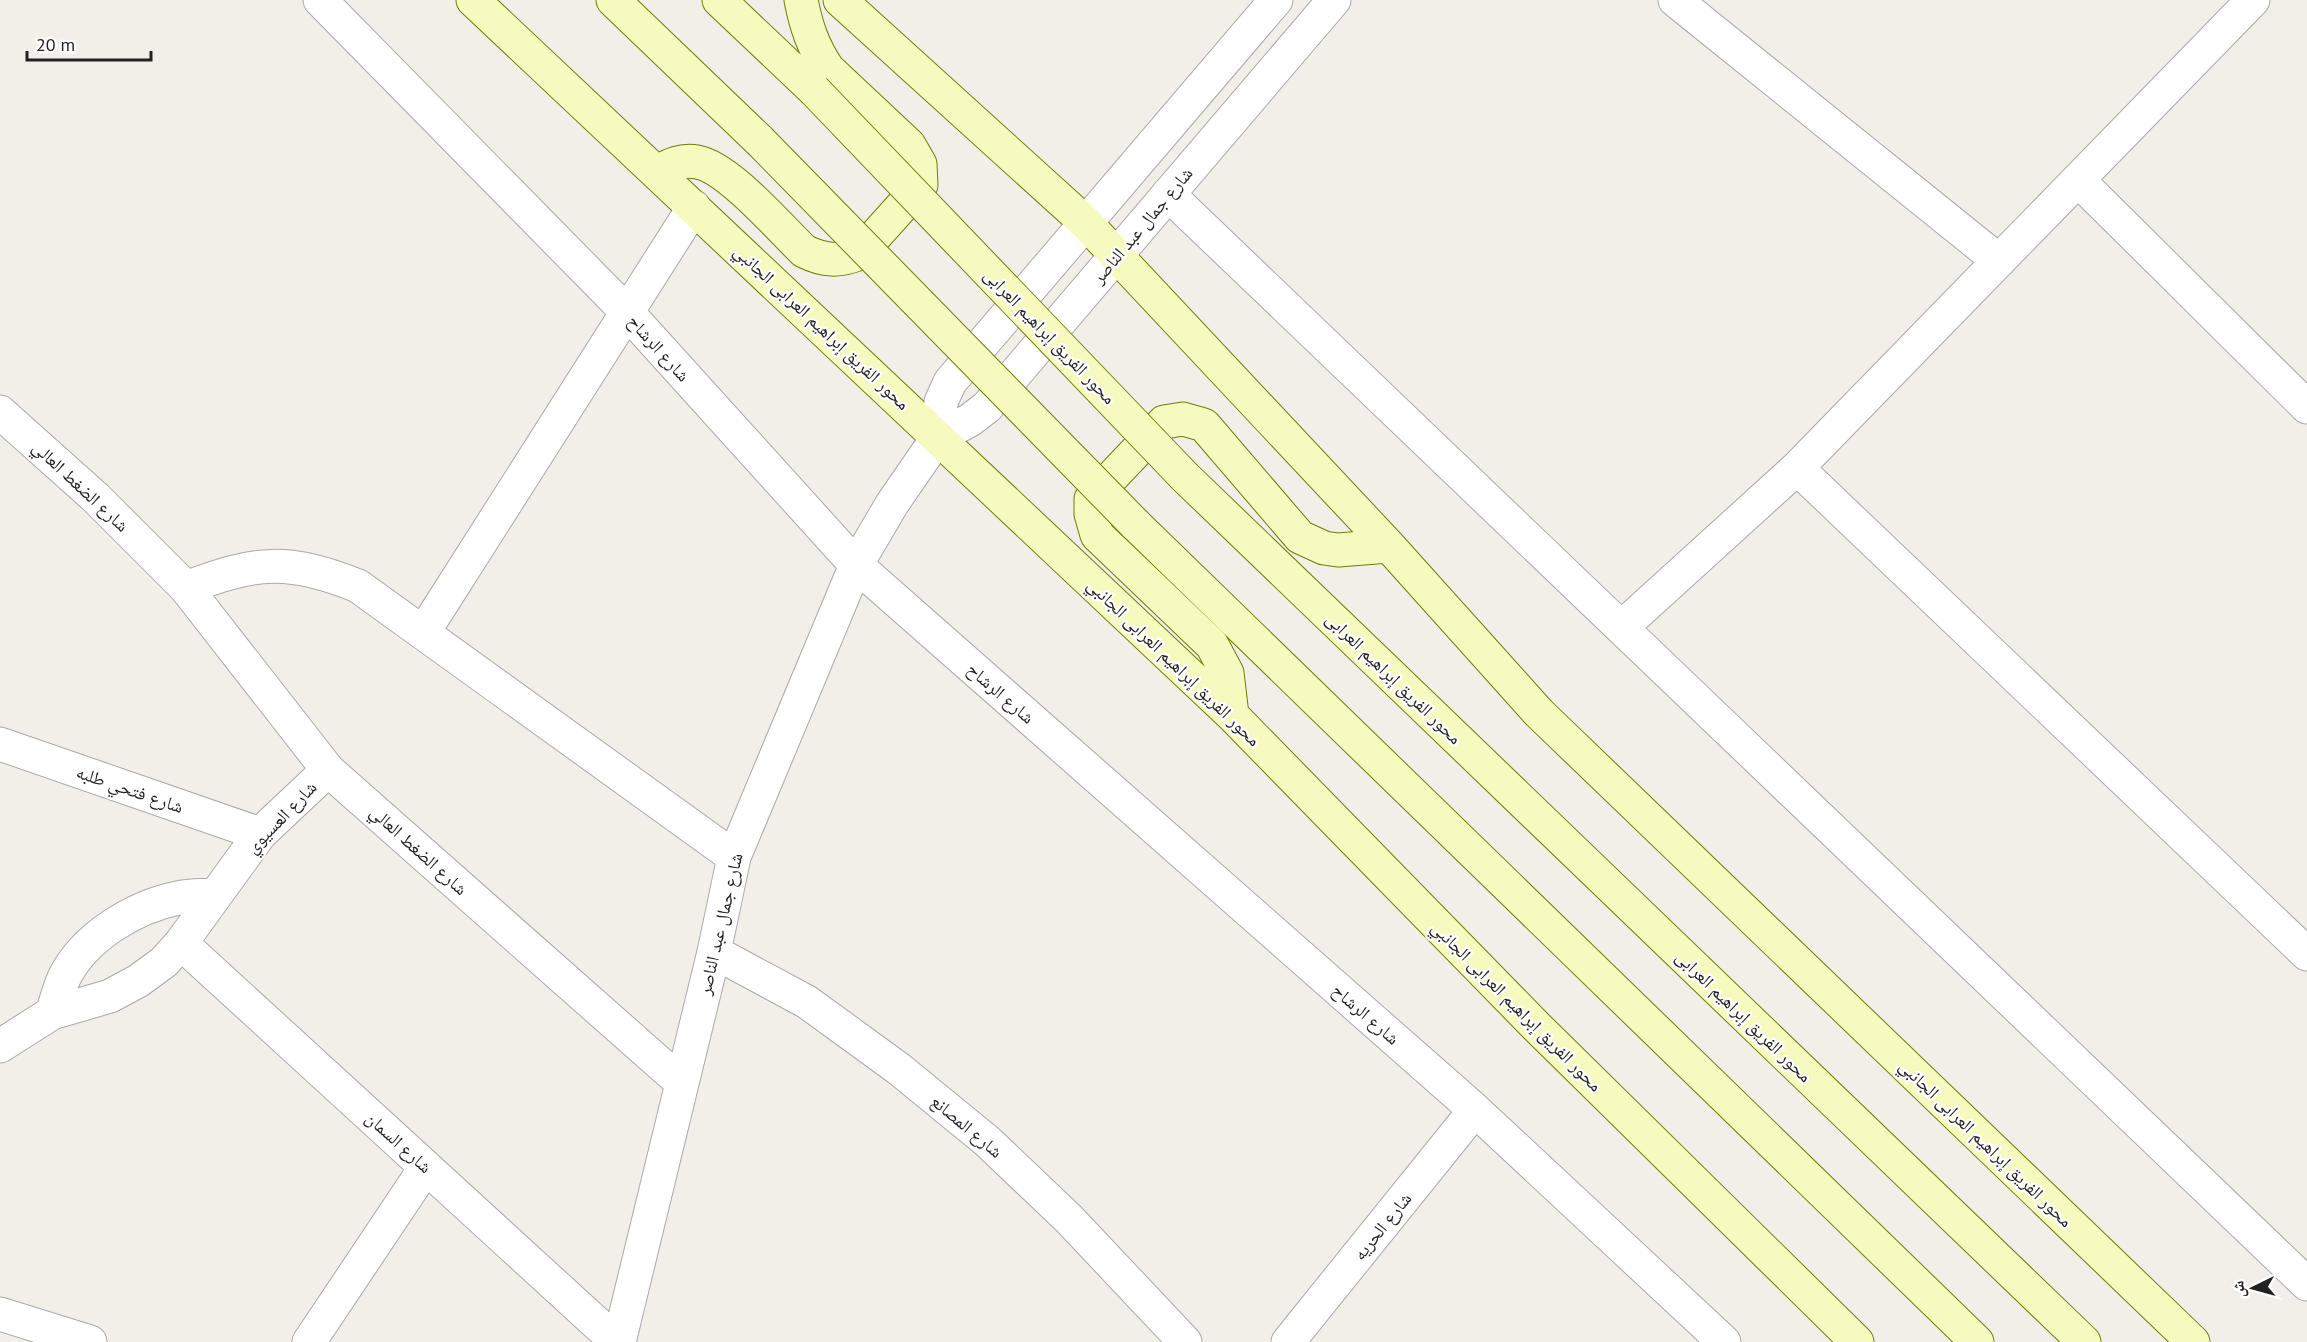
<svg xmlns="http://www.w3.org/2000/svg" width="2307" height="1342" font-family="'PT Sans','Noto Naskh Arabic',sans-serif">
  <style>
    .lines { fill: none; stroke-linecap: round; stroke-linejoin: round }
    .street-casing { stroke: #a9a9a9; stroke-width: 35 }
    .secondary-casing { stroke: #707d05; stroke-width: 35 }
    .street { stroke: #fff; stroke-width: 33 }
    .secondary { stroke: #f7fabf; stroke-width: 33 }
    .secondary-bridge-casing { stroke: #707d05; stroke-width: 35; stroke-linecap: butt }
    .secondary-bridge { stroke: #f7fabf; stroke-width: 33 }
    .labels { text-anchor: middle; dominant-baseline: central; stroke-width: 4.5; stroke-linejoin: round; paint-order: stroke }
    .street-label { font-size: 18px; fill: #222; stroke: #fff }
  </style>
  <rect width="100%" height="100%" fill="#f2efe9"/>
  <g class="lines">
    <defs>
      <path id="street" d="M320 0 627 312 856 565 1475 1110 1724 1342
        M1675 0 1999 261
        M2078 180 2307 407
        M1168 194 2307 1284
        M0 412 95 497 186 588 328 770 682 1083
        M938 437 941 402 950 382 1276 0
        M1797 468 2307 954
        M186 588C255 561 289 558 358 586L734 857
        M1622 627 1797 468 2253 0
        M423 633 694 207
        M0 744 260 834
        M181 943 617 1342
        M714 952 807 1002 899 1069 987 1141 1069 1219 1185 1342
        M52 1013C56 1002 59 989 64 978 84 937 134 907 178 898 190 895 203 896 215 895
        M0 1046 52 1013 110 996 138 981 164 962 181 943 260 834 328 770
        M0 1314 90 1342
        M309 1342 426 1167
        M619 1342 714 952 734 857 856 565 892 504 938 437 970 420 987 407 1334 0
        M1288 1342 1475 1110"/>
      <path id="secondary" d="M473 0 1232 715 1536 1026 1857 1342
        M613 0 760 141
        M719 0 814 90
        M840 0 1086 223 1389 546 1539 713 2193 1342
        M657 172C670 165 682 159 697 162 728 167 780 228 804 251 824 261 839 262 860 253L921 185 920 164 909 145 828 69C813 47 806 26 801 0
        M1185 477 2084 1342
        M1135 524 1977 1342
        M1232 715 1227 673 1212 645 1097 535 1091 514V499L1164 422 1183 419 1204 425 1300 537 1324 548 1338 550 1389 546"/>
    </defs>
    <use href="#street" class="street-casing"/>
    <use href="#secondary" class="secondary-casing"/>
    <use href="#street" class="street"/>
    <use href="#secondary" class="secondary"/>
    <defs>
      <path id="secondary-bridge" d="M814 90 1185 477
        M760 141 1135 524"/>
    </defs>
    <use href="#secondary-bridge" class="secondary-bridge-casing"/>
    <use href="#secondary-bridge" class="secondary-bridge"/>
  </g>
  <g class="labels">
    <g class="street-label">
      <text transform="translate(1142 225) rotate(-50)">شارع جمال عبد الناصر</text>
      <text transform="translate(822 327) rotate(43)">محور الفريق إبراهيم العرابى الجانبي</text>
      <text transform="translate(1050 336) rotate(46)">محور الفريق إبراهيم العرابى</text>
      <text transform="translate(659 348) rotate(48)">شارع الرشاح</text>
      <text transform="translate(81 486) rotate(43)">شارع الضغط العالي</text>
      <text transform="translate(1174 662) rotate(44)">محور الفريق إبراهيم العرابى الجانبي</text>
      <text transform="translate(1394 678) rotate(44)">محور الفريق إبراهيم العرابى</text>
      <text transform="translate(1001 693) rotate(41)">شارع الرشاح</text>
      <text transform="translate(130 789) rotate(19)">شارع فتحي طلبه</text>
      <text transform="translate(281 817) rotate(-46)">شارع العسيوي</text>
      <text transform="translate(419 850) rotate(42)">شارع الضغط العالي</text>
      <text transform="translate(720 924) rotate(-77)">شارع جمال عبد الناصر</text>
      <text transform="translate(1517 1006) rotate(45)">محور الفريق إبراهيم العرابى الجانبي</text>
      <text transform="translate(1366 1014) rotate(41)">شارع الرشاح</text>
      <text transform="translate(1744 1016) rotate(44)">محور الفريق إبراهيم العرابى</text>
      <text transform="translate(967 1126) rotate(40)">شارع المصانع</text>
      <text transform="translate(399 1142) rotate(42)">شارع السمان</text>
      <text transform="translate(1986 1143) rotate(44)">محور الفريق إبراهيم العرابى الجانبي</text>
      <text transform="translate(1382 1226) rotate(-51)">شارع الحريه</text>
    </g>
  </g>
  <g transform="translate(2253 1288) rotate(265)" stroke="#ffffff" stroke-width="4.5" paint-order="stroke">
  <path d="M0-4.5L10 22L0 15L-10 22Z" fill="#222222"/>
  <text y="-9" font-size="16" font-weight="bold" text-anchor="middle" fill="#222222">ش</text>
  </g>
  <path d="M27 51v9h124v-9" fill="none" stroke="#222222" stroke-width="3"/>
  <text x="36" y="51" font-size="18" fill="#222222" stroke="#ffffff" stroke-width="4.5" paint-order="stroke">20 m</text>
</svg>
